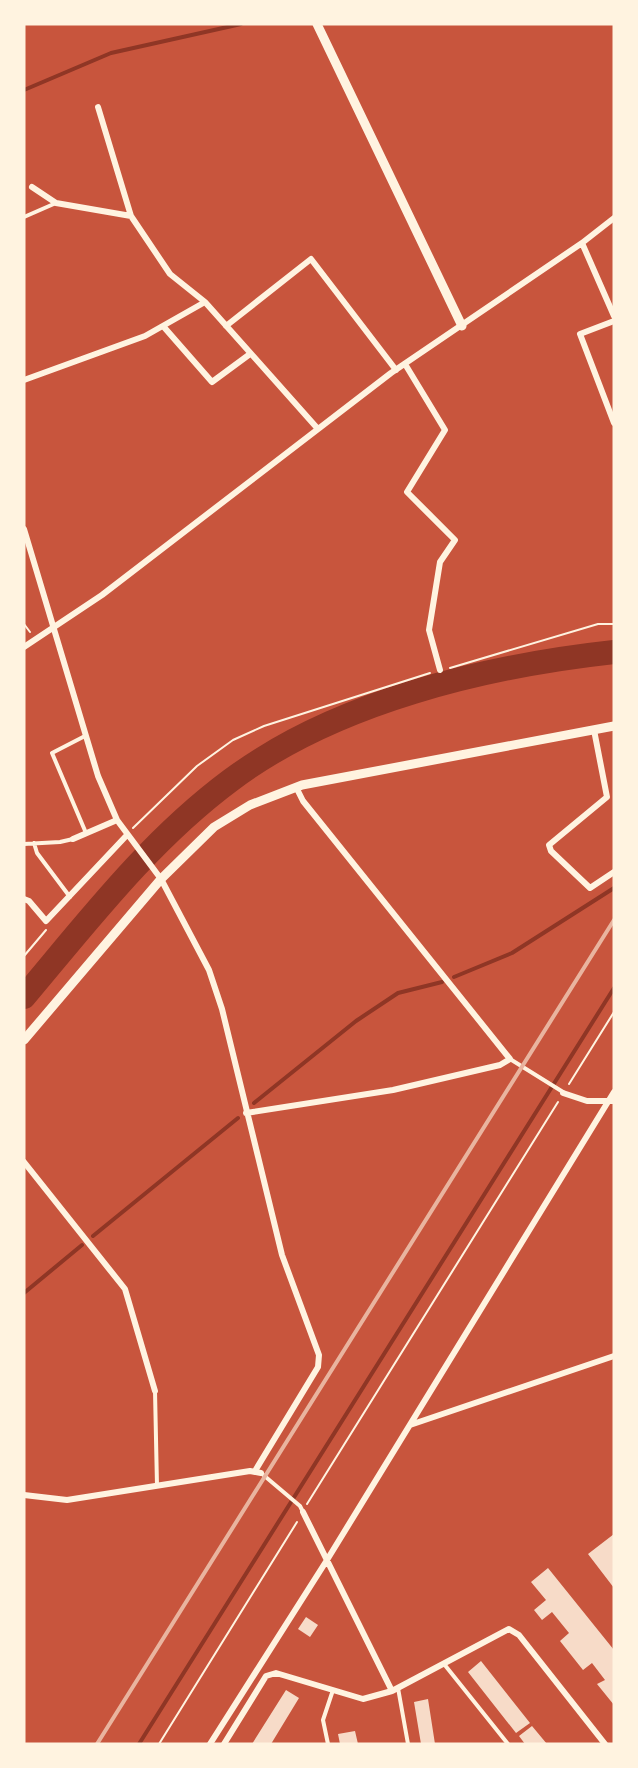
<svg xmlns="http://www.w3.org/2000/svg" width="638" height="1768" font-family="'Varela Round',sans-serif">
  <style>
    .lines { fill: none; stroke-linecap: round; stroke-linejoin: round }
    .stream { stroke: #8f3625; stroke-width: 4 }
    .river { stroke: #8f3625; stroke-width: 24 }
    .building { fill: #f7dbc8 }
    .path { stroke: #fff3e0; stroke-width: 2 }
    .service { stroke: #fff3e0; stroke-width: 4 }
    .minor { stroke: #fff3e0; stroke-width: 6 }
    .tertiary { stroke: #fff3e0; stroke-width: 9 }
    .rail { stroke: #e9b49f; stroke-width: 4 }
  </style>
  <rect width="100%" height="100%" fill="#c8553d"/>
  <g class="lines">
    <path class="stream" d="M24 90 111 53 241 24
      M454 977 512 953 614 888
      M254 1103 356 1021 398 993 442 982
      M93 1236 238 1118
      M24 1293 82 1245
      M139 1744 614 988"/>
    <path class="river" d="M24 997C88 921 150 840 231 780 335 702 486 666 614 652"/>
  </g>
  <path class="building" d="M614 1534V1588L588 1554Z
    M548 1568 614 1650V1705L597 1684 605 1680 592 1663 583 1670 560 1641 569 1633 552 1612 542 1620 534 1610 546 1600 531 1582Z
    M306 1617 318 1625 310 1637 298 1629Z
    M481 1661 530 1723 516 1733 468 1672Z
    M286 1690 299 1698 271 1744H252Z
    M428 1699 435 1744H421L414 1702Z
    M532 1726 547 1744H525L519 1736Z
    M355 1731 358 1744H340L338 1734Z"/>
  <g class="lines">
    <path class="path" d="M24 624 30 632
      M450 668 598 624H614
      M133 828 197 766 233 740 264 726 430 673
      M24 956 46 930
      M569 1084 614 1012
      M307 1504 558 1102
      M159 1744 297 1522"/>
    <path class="service" d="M24 217 56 203
      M85 736 52 753 86 833
      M34 843 37 853 70 897
      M24 844 60 842 73 839
      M510 1059 563 1092
      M155 1391 157 1486
      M261 1473 300 1506 303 1512
      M444 1664 508 1744
      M398 1688 408 1744
      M328 1744 323 1720 333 1690"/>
    <path class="minor" d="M98 107 131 216 170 274 205 302
      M32 187 56 203 131 216
      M582 243 614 316
      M614 321 580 334 614 423
      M163 326 212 382 250 354
      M226 326 311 259 396 370
      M405 364 445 430 407 492 455 540 440 562 429 630 440 670
      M24 380 145 336 205 302 318 429
      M24 529 98 776 117 820 161 879 209 970 222 1009 282 1255 319 1355 318 1367 255 1471
      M24 647 102 595 391 373 582 243 614 218
      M594 730 607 797 549 845 551 851 590 888 614 872
      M73 839 117 820
      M24 899 29 901 46 921 127 835
      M563 1093 587 1101H614
      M246 1113 393 1090 500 1065 510 1059 303 801 296 787
      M24 1162 125 1289 155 1391
      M410 1425 614 1356
      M24 1495 67 1500 250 1471 261 1473
      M303 1512 392 1691 509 1629 519 1635 605 1744
      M210 1744 327 1560 614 1092
      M224 1744 266 1676 276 1673 363 1699 392 1691"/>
    <path class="tertiary" d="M317 24 462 326
      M24 1040 161 879 214 827 250 805 302 785 614 726"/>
    <path class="rail" d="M97 1744 614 920"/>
  </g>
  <rect width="638" height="1768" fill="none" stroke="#fff3e0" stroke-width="51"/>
</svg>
